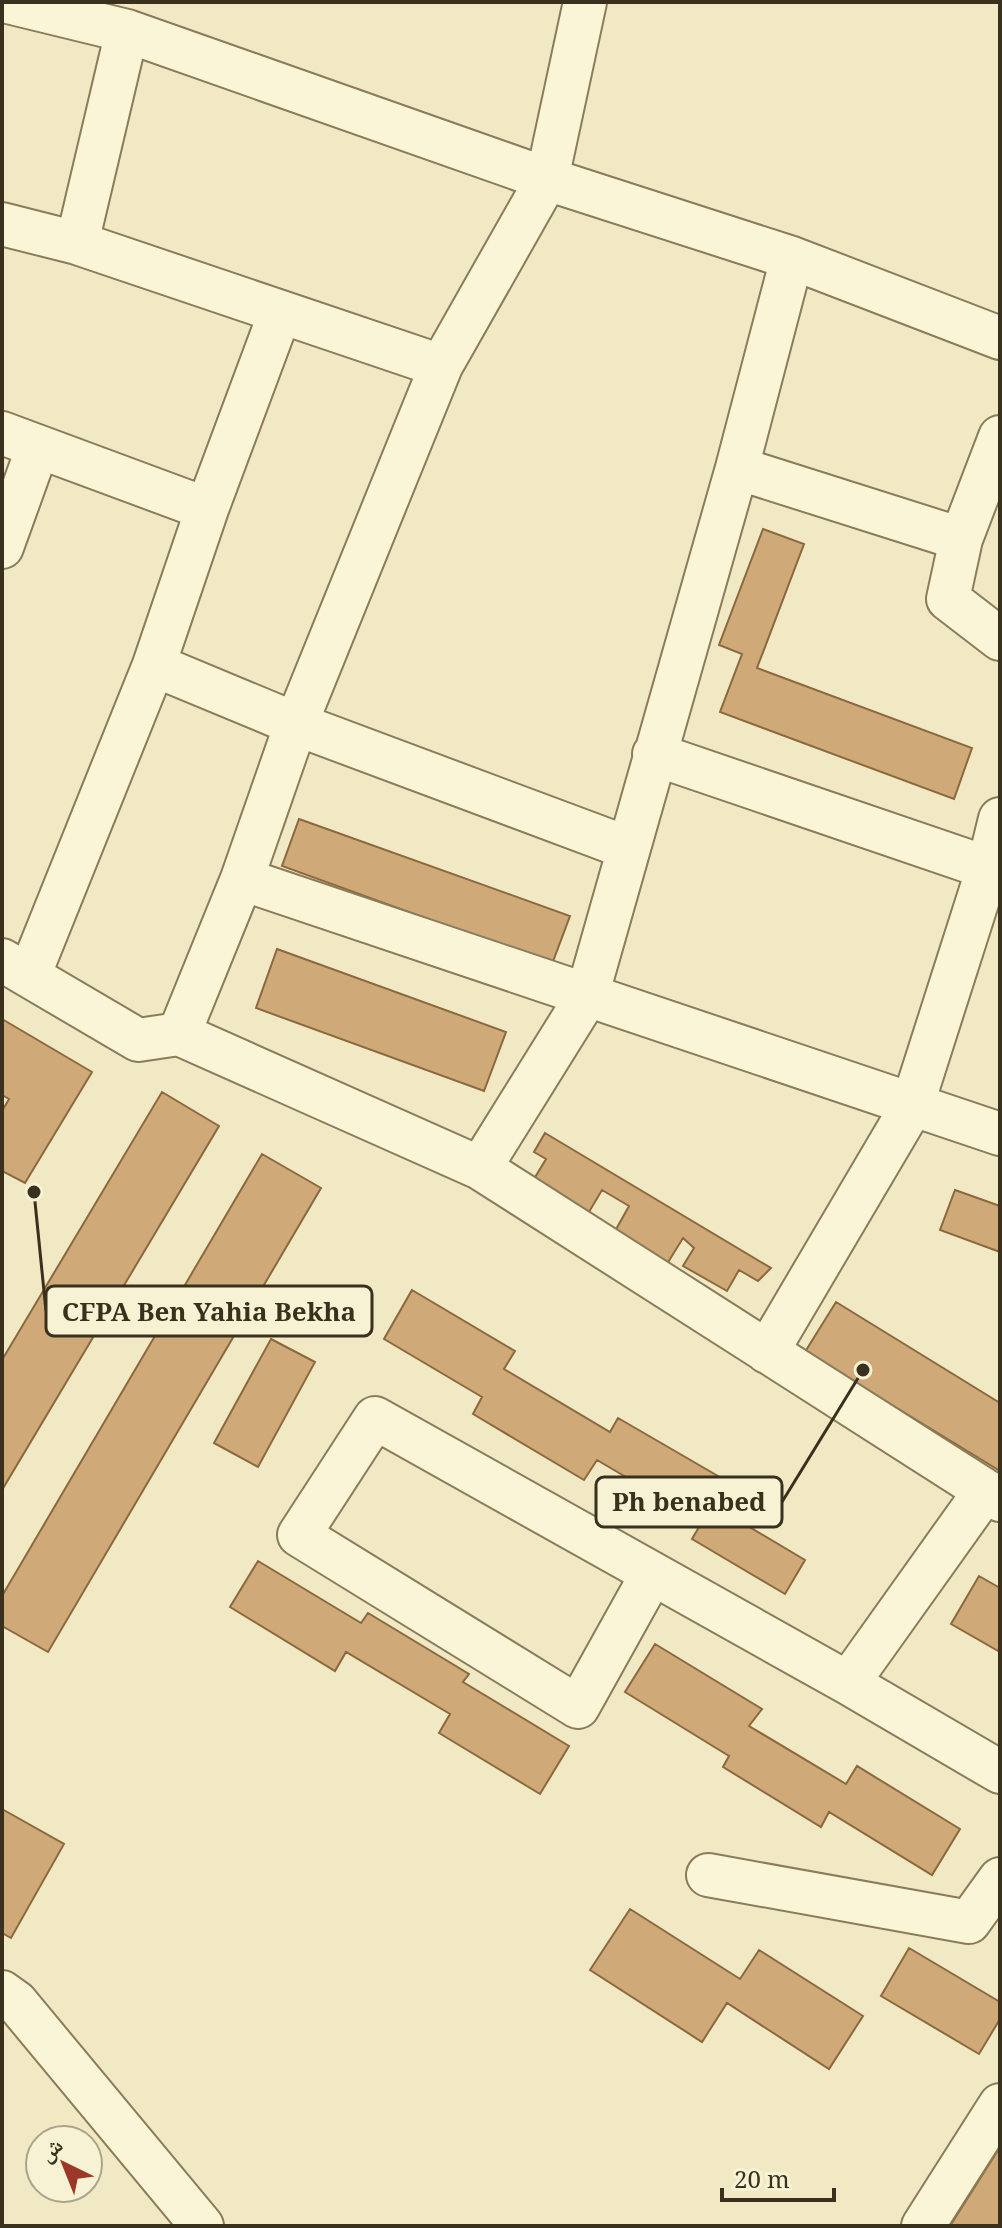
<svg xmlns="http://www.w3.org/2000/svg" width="1002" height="2228" font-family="'Noto Serif','Noto Naskh Arabic',serif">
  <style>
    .building { fill: #cfaa78; stroke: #8b683e; stroke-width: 2 }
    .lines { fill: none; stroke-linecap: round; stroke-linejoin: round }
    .minor-casing { stroke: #8b7b59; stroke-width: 46 }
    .minor { stroke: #faf5d7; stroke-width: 42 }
    .leader { fill: none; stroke: #3a301e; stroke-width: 3 }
    .callout-dot { fill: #3a301e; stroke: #f7f2d4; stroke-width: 3 }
    .callout { fill: #f7f2d4; stroke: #3a301e; stroke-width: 3 }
    .callout-label { font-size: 26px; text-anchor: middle; font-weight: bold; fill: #3a301e }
  </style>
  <rect width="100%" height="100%" fill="#f0e9c4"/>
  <path class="building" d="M763 529 804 544 757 668 972 748 954 799 720 712 742 654 719 645Z
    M299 819 570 916 552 964 282 866Z
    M277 949 506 1032 484 1091 256 1008Z
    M2 1019 92 1072 25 1183 2 1171V1111L9 1099 2 1095Z
    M162 1092 219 1126 2 1490V1360Z
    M545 1133 771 1268 758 1281 739 1270 727 1291 683 1266 694 1248 683 1238 667 1264 614 1233 629 1206 602 1190 586 1217 531 1184 546 1159 534 1152Z
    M262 1154 321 1188 48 1652 2 1626V1596Z
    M955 1190 1000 1206V1252L940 1230Z
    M412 1290 515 1351 504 1369 610 1432 618 1418 718 1476 704 1500 805 1560 785 1594 692 1539 702 1522 597 1460 584 1480 473 1414 482 1397 384 1339Z
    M836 1302 1000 1403V1471L805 1352Z
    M271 1339 315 1362 258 1467 214 1443Z
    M258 1561 361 1623 368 1613 469 1674 463 1682 569 1746 540 1794 439 1733 450 1714 346 1652 335 1671 230 1607Z
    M979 1576 1000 1588V1652L951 1624Z
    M655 1644 762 1709 749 1726 846 1784 857 1766 960 1829 932 1875 829 1812 821 1827 723 1767 729 1756 625 1692Z
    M2 1809 64 1844 11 1938 2 1933Z
    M630 1909 740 1979 759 1950 863 2016 829 2069 727 2003 702 2042 590 1970Z
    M909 1948 1000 2002V2019L979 2054 881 1996Z
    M1000 2147V2226H950Z"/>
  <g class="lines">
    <defs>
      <path id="minor" d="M8 2 127 31 547 179 792 258 1000 338
        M2 224 77 243 441 366
        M77 243 127 31
        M2 433 207 509
        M1000 437 961 539 948 599 1000 639
        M737 468 961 539
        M2 547 38 447
        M154 665 296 724 628 848
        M654 754 1000 872
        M242 879 1000 1134
        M2 960 138 1040 179 1034 480 1168 1000 1500
        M29 976 154 665 207 509 280 313
        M179 1034 242 879 296 724 441 366 547 179 585 2
        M480 1168 587 996 737 468 792 258
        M767 1352 912 1106 988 868 1000 819
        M985 1491 848 1683 1000 1772
        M652 1574 578 1707 299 1535 375 1418 848 1683
        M708 1875 969 1922 1000 1879
        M2 1992 16 2002 202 2226
        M923 2226 1000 2105"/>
    </defs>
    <use href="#minor" class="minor-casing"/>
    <use href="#minor" class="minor"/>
  </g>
  <path class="leader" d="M34 1192L46 1311M863 1370L782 1502"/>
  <g class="callout-dot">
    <circle cx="34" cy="1192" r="8"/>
    <circle cx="863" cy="1370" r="8"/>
  </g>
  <g class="callout">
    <rect x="46" y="1286" width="326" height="50" rx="8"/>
    <rect x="596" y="1477" width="186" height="50" rx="8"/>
  </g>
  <g class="callout-label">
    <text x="209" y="1321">CFPA Ben Yahia Bekha</text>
    <text x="689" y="1511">Ph benabed</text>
  </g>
  <rect width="1002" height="2228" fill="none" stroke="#3a301e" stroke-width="8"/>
  <g transform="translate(64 2164) rotate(317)"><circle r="38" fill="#f7f2d4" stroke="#aba48b" stroke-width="2"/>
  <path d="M0-6L14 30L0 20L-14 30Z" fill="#9c3827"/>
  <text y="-12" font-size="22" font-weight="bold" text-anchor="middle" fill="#3a301e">ش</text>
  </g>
  <path d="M722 2188v12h112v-12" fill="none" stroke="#3a301e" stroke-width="4"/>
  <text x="734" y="2188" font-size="24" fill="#3a301e" stroke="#f7f2d4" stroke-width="6" paint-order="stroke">20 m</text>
</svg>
